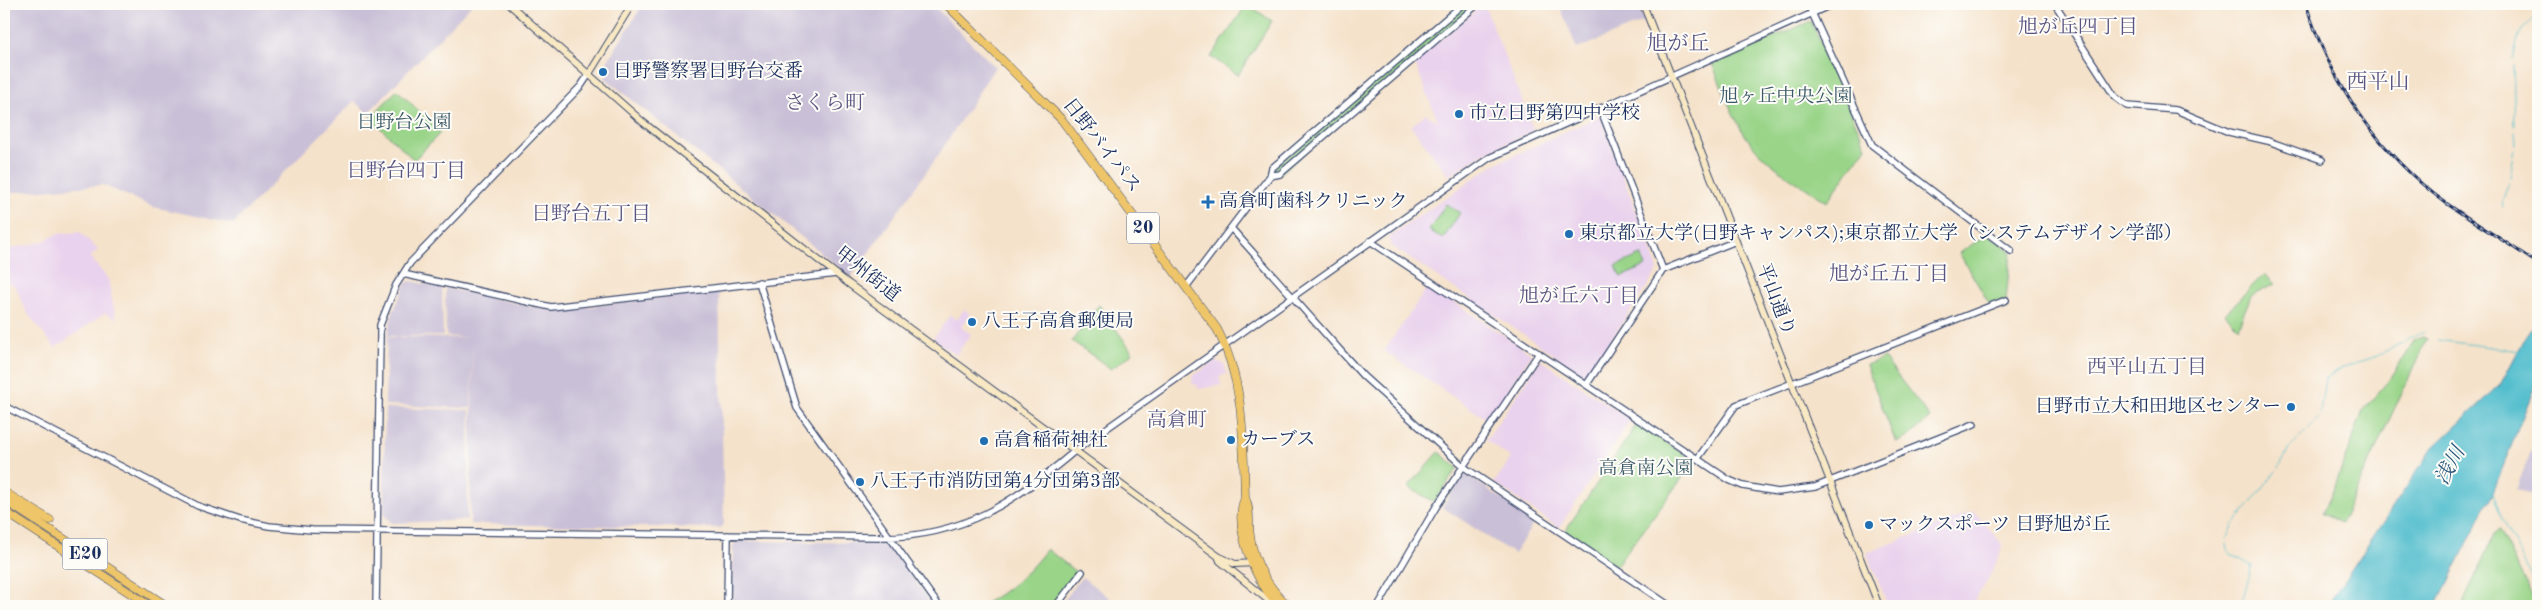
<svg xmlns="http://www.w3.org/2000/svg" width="2542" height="610" font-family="'Old Standard TT','Noto Serif JP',serif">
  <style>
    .built { fill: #e9d2ed }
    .industrial { fill: #c9bfd7 }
    .green { fill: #99d488; stroke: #5a8273 }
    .water { fill: #52becd; stroke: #367696 }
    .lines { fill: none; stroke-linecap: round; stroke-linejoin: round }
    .stream { stroke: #52becd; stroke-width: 1 }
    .tertiary-casing { stroke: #3c4a6e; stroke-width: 8 }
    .secondary-casing { stroke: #3c4a6e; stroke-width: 8 }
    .trunk-casing { stroke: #3c4a6e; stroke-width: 9 }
    .motorway-casing { stroke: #3c4a6e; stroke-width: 9 }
    .tertiary { stroke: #fff; stroke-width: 5.5 }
    .secondary { stroke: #f8e8c3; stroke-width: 6 }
    .trunk { stroke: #eec569; stroke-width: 8 }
    .motorway { stroke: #eec569; stroke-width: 8 }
    .rail-casing { stroke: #1b2f5e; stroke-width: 3 }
    .rail { stroke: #fdfcf7; stroke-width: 1; stroke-dasharray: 4; stroke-linecap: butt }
    .poi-dot { fill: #1f6fb2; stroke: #fdfcf7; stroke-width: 2 }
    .labels { text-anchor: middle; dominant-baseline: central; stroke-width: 4; stroke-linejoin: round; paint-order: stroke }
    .shield { fill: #fdfcf7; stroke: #5f6c8c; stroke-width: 1 }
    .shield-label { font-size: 18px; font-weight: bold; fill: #1b2f5e }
    .poi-label { font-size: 19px; fill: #1b2f5e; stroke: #fdfcf7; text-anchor: start }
    .park-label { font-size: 19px; fill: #3a5868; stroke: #fdfcf7 }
    .street-label { font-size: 19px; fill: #1b2f5e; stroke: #fdfcf7 }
    .neighbourhood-label { font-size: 20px; fill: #5a5482; stroke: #fdfcf7 }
    .water-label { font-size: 20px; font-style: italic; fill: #2c5a7f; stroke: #fdfcf7 }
    .quarter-label { font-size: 21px; fill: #5a5482; stroke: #fdfcf7 }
  </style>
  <rect width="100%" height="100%" fill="#fdfcf7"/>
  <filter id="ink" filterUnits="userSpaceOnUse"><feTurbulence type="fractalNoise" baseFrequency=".02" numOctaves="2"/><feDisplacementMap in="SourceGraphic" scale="10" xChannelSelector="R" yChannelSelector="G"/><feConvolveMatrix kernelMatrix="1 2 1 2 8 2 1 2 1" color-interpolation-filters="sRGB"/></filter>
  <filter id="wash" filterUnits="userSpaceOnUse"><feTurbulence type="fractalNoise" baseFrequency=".0096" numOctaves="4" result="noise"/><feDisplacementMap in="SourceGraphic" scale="20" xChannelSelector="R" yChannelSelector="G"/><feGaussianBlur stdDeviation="1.12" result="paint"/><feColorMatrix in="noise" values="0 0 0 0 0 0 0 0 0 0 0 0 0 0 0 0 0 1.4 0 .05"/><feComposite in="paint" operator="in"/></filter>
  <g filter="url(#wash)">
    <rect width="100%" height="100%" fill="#f5e2ca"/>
    <path class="built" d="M1484 4 1534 131 1480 155 1449 176 1411 126 1425 114 1438 121 1414 61Z
      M1600 116 1658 270 1586 376 1390 245 1389 237 1493 165Z
      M80 232 98 250 90 257 108 279 116 319 105 313 55 348 28 314 15 286 5 281 4 250 42 242 57 234Z
      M1429 285 1531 354 1488 420 1384 351Z
      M964 309 970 314 961 327 971 334 956 355 933 339 950 315 957 320Z
      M1541 360 1630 420 1559 528 1494 483 1511 458 1486 440Z
      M1215 361 1224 364 1227 374 1219 376 1221 385 1198 389 1197 384 1192 385 1193 376Z
      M1974 511 2002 544 2000 555 1986 583 1971 606H1888L1867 553Z"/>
    <path class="industrial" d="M4 4H472L368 113 354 101 233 224 153 207 103 185 4 193Z
      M643 4H932L995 67 937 157 851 277 605 78 609 72 604 67Z
      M1559 4H1638L1645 21 1577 49Z
      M411 281 442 288 443 336H387L393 312 406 283Z
      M445 288 553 311 719 291 724 524 721 528 470 524 473 338 471 408 385 405 387 337 468 338 446 336Z
      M385 408 470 410 467 520 392 523 384 515Z
      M2538 433V495L2516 490Z
      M1467 475 1535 521 1514 554 1442 507 1462 477Z
      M738 541 888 543 933 606H732L733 545Z
      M1082 577 1120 606H1060Z"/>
    <path class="green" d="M1247 4 1272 21 1238 75 1211 57Z
      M1463 4H1478L1280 174 1270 176 1272 168Z
      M1811 21 1866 147 1827 202C1802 185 1773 169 1754 147 1734 124 1724 91 1712 64Z
      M397 90 441 132 414 160 370 118Z
      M1446 204 1460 213 1443 239 1429 230Z
      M1988 234 2011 251 2006 300 1990 305 1959 253Z
      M1641 255 1646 266 1621 277 1616 266Z
      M2264 274 2275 284 2251 296 2238 327 2225 314Z
      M1099 305 1133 353 1111 369 1072 341Z
      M2423 337 2427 339 2341 523 2322 514 2335 486 2363 410 2389 380 2414 341Z
      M1884 358 1930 418 1908 437 1896 443 1866 365Z
      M1637 424 1695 461 1616 566 1565 531Z
      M1439 452 1458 468 1434 502 1408 487Z
      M2499 530 2537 606H2462L2494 534Z
      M1047 549 1076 572 1050 606H980C1008 592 1028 573 1047 549Z"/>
    <path class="water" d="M2538 314V378L2493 492 2436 606H2327L2431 450 2500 385Z"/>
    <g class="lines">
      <path class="stream" d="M2513 59C2517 39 2520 27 2538 15
        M2513 65 2515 126
        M2515 132 2516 144
        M2510 177 2515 148
        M2503 207 2502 202 2509 182
        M2437 340 2520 351
        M2320 413 2325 379 2343 367 2368 360 2424 332
        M2279 468 2290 447 2319 418
        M2493 492 2503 522 2538 589
        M2236 522 2276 471
        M2227 539 2234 524
        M2227 544 2229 553 2252 566 2241 606"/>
    </g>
  </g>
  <g filter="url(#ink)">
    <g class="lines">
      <defs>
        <path id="tertiary" d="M1808 4 1872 145 2011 251
          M2055 4 2115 97 2127 106 2176 110 2229 132 2268 141 2322 160
          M1600 108 1663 270
          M1270 176 1280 174 1478 4
          M1231 228 1363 376 1464 467 1670 606
          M1370 241 1729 480 1743 486 1778 492 1815 487 1974 424
          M403 274 551 307 836 274
          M759 282 797 408 939 606
          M1186 287 1270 176 1272 168 1463 4
          M1587 384 1663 270 1736 241
          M4 406 198 506 240 520 269 526 312 530 880 537C962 538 1016 501 1076 450L1489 158 1833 4
          M1698 458 1736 405 2006 300
          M376 606 380 336V325L396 285 410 263 581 86 589 74
          M727 606 728 535
          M1056 606 1082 572
          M1378 606 1436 507 1539 353"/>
        <path id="secondary" d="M509 4 644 123 849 284 1218 556 1235 564 1256 563
          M1643 4 1879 606
          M589 74 632 4
          M1218 556 1220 561 1275 606"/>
        <path id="trunk" d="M946 4 1062 120 1217 329C1245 382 1243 440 1245 498
          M1280 606C1257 586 1232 527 1245 498 1251 509 1248 524 1250 536 1254 563 1268 589 1289 606"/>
        <path id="motorway" d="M4 492 50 520
          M4 500 167 606
          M4 511 150 606"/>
      </defs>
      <use href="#tertiary" class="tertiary-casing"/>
      <use href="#secondary" class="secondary-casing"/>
      <use href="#trunk" class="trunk-casing"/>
      <use href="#motorway" class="motorway-casing"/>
      <use href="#tertiary" class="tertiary"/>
      <use href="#secondary" class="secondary"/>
      <use href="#trunk" class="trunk"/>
      <use href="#motorway" class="motorway"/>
      <defs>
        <path id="rail" d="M2306 4C2330 82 2380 155 2446 203 2476 224 2508 243 2538 264"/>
      </defs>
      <use href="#rail" class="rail-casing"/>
      <use href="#rail" class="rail"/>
    </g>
  </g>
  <g class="poi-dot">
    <circle cx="603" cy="72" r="5"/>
    <circle cx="1459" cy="114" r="5"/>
    <path d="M1205.5 194.5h5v5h5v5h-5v5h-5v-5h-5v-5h5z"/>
    <circle cx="1569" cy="234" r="5"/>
    <circle cx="972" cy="322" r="5"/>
    <circle cx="2291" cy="407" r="5"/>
    <circle cx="1231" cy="440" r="5"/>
    <circle cx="984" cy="441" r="5"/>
    <circle cx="860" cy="482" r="5"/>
    <circle cx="1869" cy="525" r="5"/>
  </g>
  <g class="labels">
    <g class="shield">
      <rect x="1127" y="212.5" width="32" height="31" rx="4"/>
      <rect x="62.5" y="538.5" width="45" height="31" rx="4"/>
    </g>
    <g class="shield-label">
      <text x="1143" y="228">20</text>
      <text x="85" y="554">E20</text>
    </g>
    <g class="poi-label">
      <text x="613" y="72">日野警察署日野台交番</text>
      <text x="1469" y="114">市立日野第四中学校</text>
      <text x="1219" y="202">高倉町歯科クリニック</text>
      <text x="1579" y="234">東京都立大学(日野キャンパス);東京都立大学（システムデザイン学部）</text>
      <text x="982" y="322">八王子高倉郵便局</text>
      <text x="2281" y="407" text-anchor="end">日野市立大和田地区センター</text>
      <text x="1241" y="440">カーブス</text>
      <text x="994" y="441">高倉稲荷神社</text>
      <text x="870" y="482">八王子市消防団第4分団第3部</text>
      <text x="1879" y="525">マックスポーツ 日野旭が丘</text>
    </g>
    <g class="park-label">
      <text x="1786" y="97">旭ヶ丘中央公園</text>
      <text x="404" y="123">日野台公園</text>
      <text x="1646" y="469">高倉南公園</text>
    </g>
    <g class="street-label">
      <text transform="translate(1101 146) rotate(52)">日野バイパス</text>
      <text transform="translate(867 275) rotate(38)">甲州街道</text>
      <text transform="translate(1775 300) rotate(69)">平山通り</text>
    </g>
    <g class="neighbourhood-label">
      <text x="2078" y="28">旭が丘四丁目</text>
      <text x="825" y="104">さくら町</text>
      <text x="406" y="172">日野台四丁目</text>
      <text x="591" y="215">日野台五丁目</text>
      <text x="1889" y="275">旭が丘五丁目</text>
      <text x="1579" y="297">旭が丘六丁目</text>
      <text x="2147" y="368">西平山五丁目</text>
      <text x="1177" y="421">高倉町</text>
    </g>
    <g class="water-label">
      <text transform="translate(2451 466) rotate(-61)">浅川</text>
    </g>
    <g class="quarter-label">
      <text x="1678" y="44">旭が丘</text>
      <text x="2378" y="82">西平山</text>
    </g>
  </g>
  <rect width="2542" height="610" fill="none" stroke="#fdfcf7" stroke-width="20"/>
</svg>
